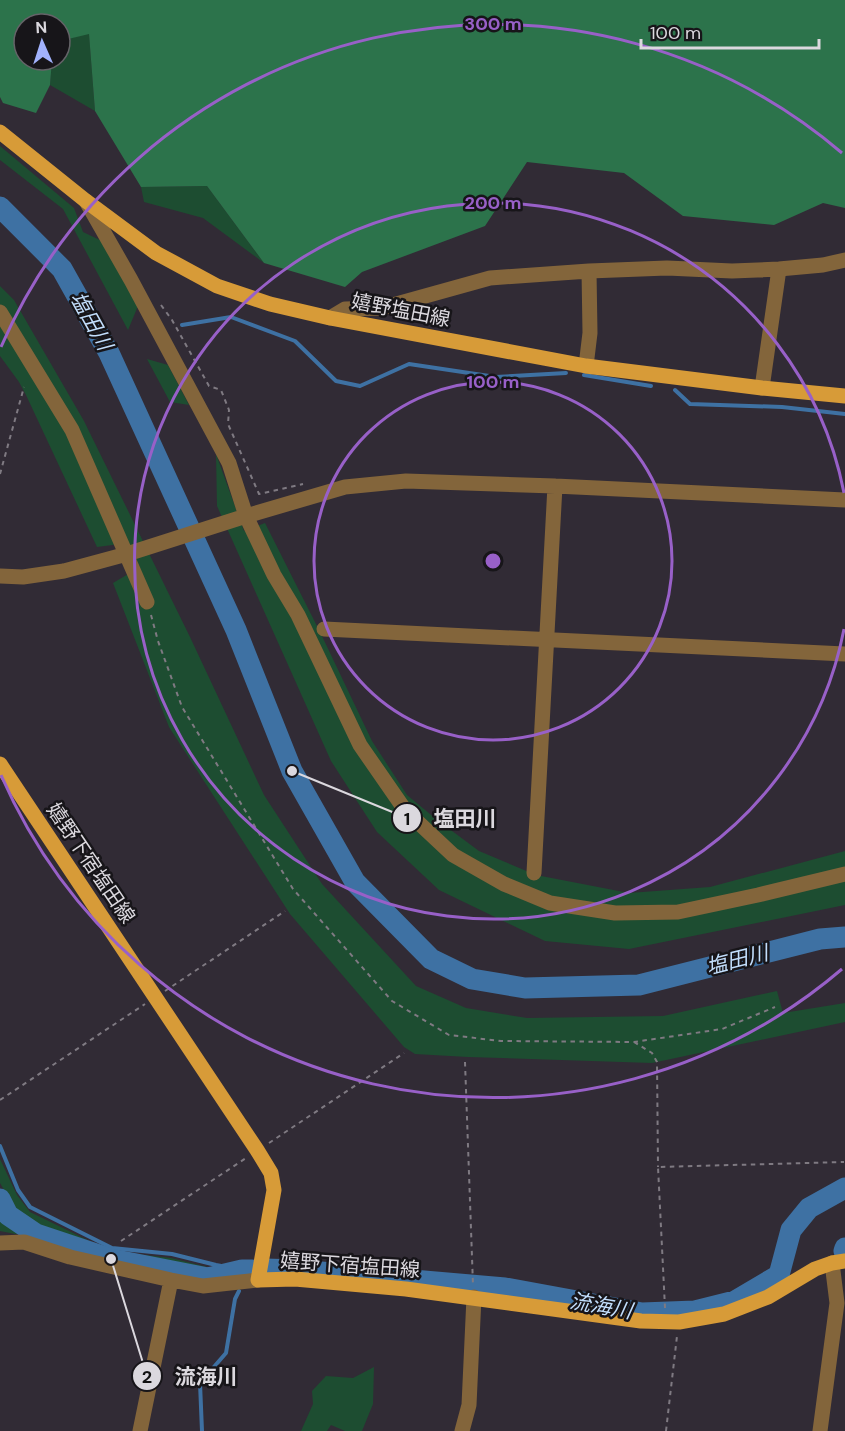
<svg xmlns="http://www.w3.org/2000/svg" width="845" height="1431" font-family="'DM Sans','Noto Sans JP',sans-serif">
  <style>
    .green { fill: #1d4d31 }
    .forest { fill: #2c734b }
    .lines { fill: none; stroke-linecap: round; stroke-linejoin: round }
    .stream { stroke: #3e71a3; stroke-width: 4 }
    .river { stroke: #3e71a3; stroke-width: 21 }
    .path { stroke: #7f7a82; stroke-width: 2; stroke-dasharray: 4.5 4.5; stroke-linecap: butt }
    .minor { stroke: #83653b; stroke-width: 15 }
    .major { stroke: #d79b38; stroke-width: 15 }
    .ring { fill: none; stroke: #9860c8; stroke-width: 3 }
    .labels { text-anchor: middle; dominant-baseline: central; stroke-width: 5; stroke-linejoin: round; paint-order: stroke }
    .street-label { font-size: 20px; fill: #dbd8de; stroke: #171519 }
    .water-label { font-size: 21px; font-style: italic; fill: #c2defc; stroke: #171519 }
    .centre { fill: #9860c8; stroke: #171519; stroke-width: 3 }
    .ring-label { font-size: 18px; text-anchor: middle; font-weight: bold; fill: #9860c8; stroke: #171519; stroke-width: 5; stroke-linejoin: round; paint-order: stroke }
    .leader { fill: none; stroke: #dbd8de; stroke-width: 2 }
    .callout-dot { fill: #dbd8de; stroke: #171519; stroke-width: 2 }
    .mark-label { font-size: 18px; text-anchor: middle; font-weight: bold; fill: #111 }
    .callout-label { font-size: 21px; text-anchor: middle; font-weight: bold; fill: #dbd8de; stroke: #171519; stroke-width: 5; stroke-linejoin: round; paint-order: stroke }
  </style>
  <rect width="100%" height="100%" fill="#312b35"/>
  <path class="green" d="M89 33 95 111 50 85 52 60H60V41Z
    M0 146 74 208 83 232 102 241 138 306 128 330 63 209 0 160Z
    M207 186 264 263 203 218 144 202 141 187Z
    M0 286 14 300 84 421 190 637 264 795 322 884 416 986 466 1008 527 1018 663 1016 777 991 783 1013 845 1003V1022L652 1063 468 1057 415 1054 404 1047 290 914 169 727 113 583 140 567 128 543 97 547 26 395 19 382 0 356Z
    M147 359 168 365 189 405 170 402Z
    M216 454 244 531 265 523 321 634 372 741 407 795 436 819 479 851 536 875 629 893 710 887 845 851V905L629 949 545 941 439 890 377 832 331 761 217 506Z
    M0 1159 17 1195 30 1212 110 1251 171 1258 211 1268 207 1274 111 1256 43 1232 15 1234 0 1231V1201L8 1197 0 1183Z
    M374 1367 373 1404 362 1431H345L331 1425 327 1431H301L313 1404 312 1391 326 1376 353 1378Z"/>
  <path class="forest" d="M0 0H845V208L823 203 774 225 683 216 624 173 527 162 485 226 362 272 345 287 264 263 207 186 141 187 95 111 89 34 60 41V24H24V60H52L50 85 36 113 3 103 0 97Z"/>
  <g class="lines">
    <path class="stream" d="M182 325 231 317 295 341 336 381 360 386 409 364 496 377 566 373
      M584 375 651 386
      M675 390 690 404 782 407 845 414
      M0 1146 18 1190 30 1207 112 1248 172 1254 216 1265 242 1270
      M202 1431 200 1383 226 1353 235 1299 239 1291"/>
    <path class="river" d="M0 207 62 269 109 353 236 630 292 771 355 882 431 959 472 979 525 988 639 985 820 939 845 937
      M0 1199 8 1215 36 1234 111 1259 208 1278 242 1270H252
      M844 1251 845 1248
      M265 1269 298 1270 505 1288 642 1313 695 1311 735 1301 779 1275 791 1230 809 1208 845 1188"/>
    <path class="path" d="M161 305 172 320 209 386 221 390 229 410 228 424 259 494 303 484
      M0 474 24 387
      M151 615 158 641 182 707 293 889 392 1001 449 1035 501 1041 634 1042 722 1029 775 1007
      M165 991 285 911
      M634 1042 652 1053 657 1062 658 1167
      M465 1062 473 1285
      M0 1100 145 1004
      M269 1143 404 1053
      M121 1241 246 1158
      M665 1308 658 1167 844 1162
      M666 1431 677 1336"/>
    <path class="minor" d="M86 201 131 280 229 463 246 516 274 575 298 615 360 745 405 810 453 855 504 884 550 903 615 913 678 912 758 895 845 874
      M0 312 72 430 147 602
      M330 318 345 309 382 308 490 278 589 271 667 268 732 271 779 269 823 265 845 260
      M586 366 590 333 589 271
      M762 388 779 269
      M0 576 23 577 64 571 127 554 246 516 345 487 406 481 555 486 845 500
      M324 629 845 654
      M534 873 555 486
      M0 1243 24 1242 70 1257 171 1280 203 1286 258 1280
      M140 1431 171 1280
      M462 1431 469 1405 474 1297
      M820 1431 837 1303 832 1263"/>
    <path class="major" d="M0 132 86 201 156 253 217 286 270 304 330 318 586 366 762 388 845 396
      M0 764 257 1150 271 1173 274 1190 258 1280 295 1279 406 1289 641 1321 679 1322 724 1314 768 1297 815 1269 832 1263 845 1261"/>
  </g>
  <g class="ring">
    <circle cx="493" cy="561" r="179"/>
    <path d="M844 629A358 358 0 1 1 844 493"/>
    <path d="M842 969A537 537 0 0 1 1 775M1 347A537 537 0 0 1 842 153"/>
  </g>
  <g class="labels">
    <g class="street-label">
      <text transform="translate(401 310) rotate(11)">嬉野塩田線</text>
      <text transform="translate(91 863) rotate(56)">嬉野下宿塩田線</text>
      <text transform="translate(350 1265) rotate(4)">嬉野下宿塩田線</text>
    </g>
    <g class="water-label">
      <text transform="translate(91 321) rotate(61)">塩田川</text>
      <text transform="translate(737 960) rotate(-14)">塩田川</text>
      <text transform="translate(601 1306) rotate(10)">流海川</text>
    </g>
  </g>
  <circle cx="493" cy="561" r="9" class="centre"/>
  <g class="ring-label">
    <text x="493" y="30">300 m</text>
    <text x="493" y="209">200 m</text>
    <text x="493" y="388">100 m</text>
  </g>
  <path class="leader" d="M292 771L407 818M111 1259L147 1376"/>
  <g class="callout-dot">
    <circle cx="292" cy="771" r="6"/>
    <circle cx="111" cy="1259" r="6"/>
    <circle cx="407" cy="818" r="15"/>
    <circle cx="147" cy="1376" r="15"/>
  </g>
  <g class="mark-label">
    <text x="407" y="825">1</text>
    <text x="147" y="1383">2</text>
  </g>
  <g class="callout-label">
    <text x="465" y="826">塩田川</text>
    <text x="206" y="1384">流海川</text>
  </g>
  <g transform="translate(42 42) rotate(357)"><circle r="28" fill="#171519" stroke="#656368" stroke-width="1.5"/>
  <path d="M0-4.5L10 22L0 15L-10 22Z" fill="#a2b2fd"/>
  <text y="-9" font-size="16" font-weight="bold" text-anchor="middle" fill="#dbd8de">N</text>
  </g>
  <path d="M641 39v9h178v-9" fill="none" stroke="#dbd8de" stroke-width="3"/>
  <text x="650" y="39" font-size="18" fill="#dbd8de" stroke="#171519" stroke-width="4.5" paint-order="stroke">100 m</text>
</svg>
